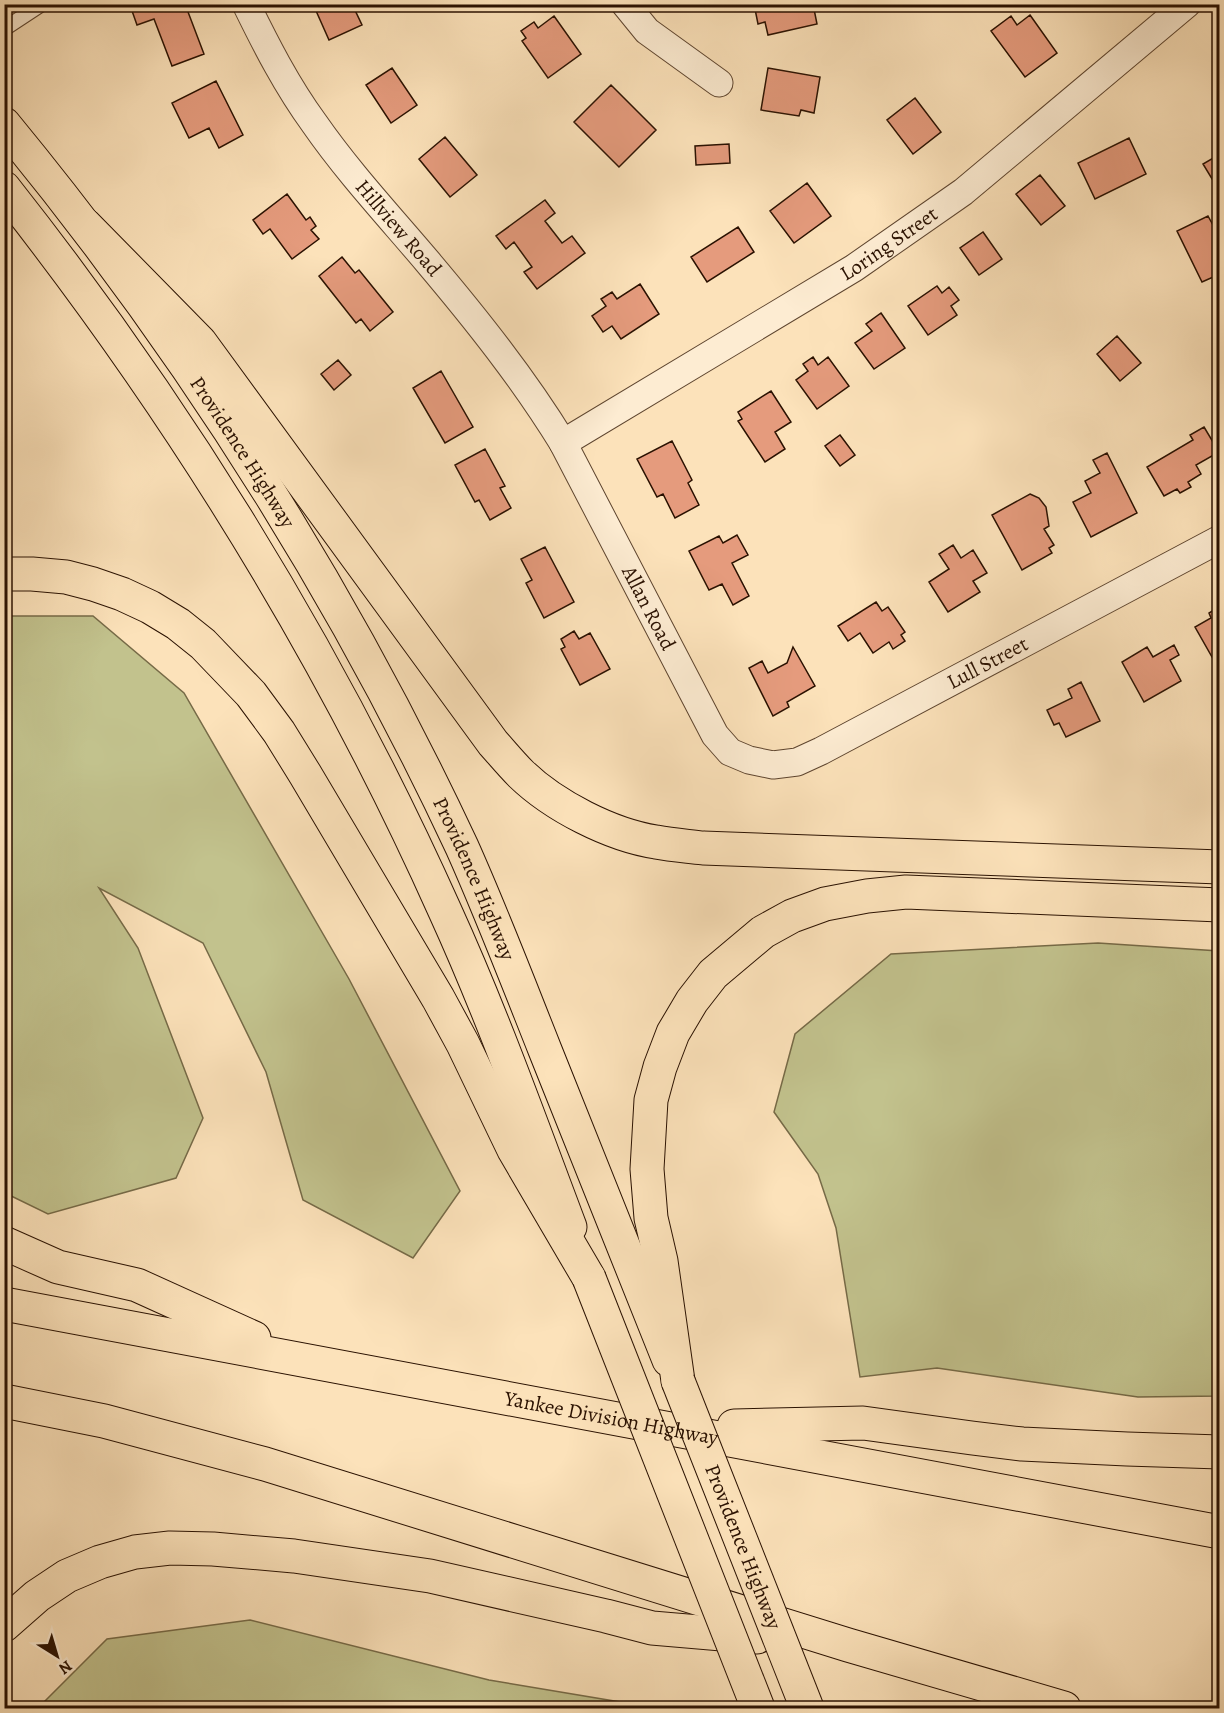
<svg xmlns="http://www.w3.org/2000/svg" width="1224" height="1713" font-family="Alegreya,serif">
  <style>
    .green { fill: #c2c28d; stroke: #766a47; stroke-width: 1.5 }
    .building { fill: #e59b7d; stroke: #2a1101; stroke-width: 1.5 }
    .lines { fill: none; stroke-linecap: round; stroke-linejoin: round }
    .lane-casing { stroke: #5e452f; stroke-width: 16 }
    .street-casing { stroke: #5e452f; stroke-width: 29 }
    .primary-casing { stroke: #2a1101; stroke-width: 35 }
    .highway-casing { stroke: #2a1101; stroke-width: 35 }
    .lane { stroke: #fdecd2; stroke-width: 14 }
    .street { stroke: #fdecd2; stroke-width: 27 }
    .primary { stroke: #fce2ba; stroke-width: 33 }
    .highway { stroke: #fce2ba; stroke-width: 33 }
    .highway-bridge-casing { stroke: #2a1101; stroke-width: 35; stroke-linecap: butt }
    .highway-bridge { stroke: #fce2ba; stroke-width: 33 }
    .labels { text-anchor: middle; dominant-baseline: central; stroke-width: 4.5; stroke-linejoin: round; paint-order: stroke }
    .street-label { font-size: 21px; fill: #2a1101; stroke: #fdecd2 }
  </style>
  <rect width="100%" height="100%" fill="#fce2ba"/>
  <filter id="stains"><feTurbulence type="fractalNoise" baseFrequency=".00333" numOctaves="4"/><feColorMatrix values="0 0 0 0 .2 0 0 0 0 .09 0 0 0 0 .02 0 0 0 .5 -.17"/></filter>
  <radialGradient id="worn" r=".72"><stop offset=".6" stop-color="#630" stop-opacity="0"/><stop offset="1" stop-color="#630" stop-opacity=".3"/></radialGradient>
  <path class="green" d="M4 616H93L184 693 349 979 460 1191 413 1258 303 1200 266 1072 203 943 99 888 138 948 203 1118 176 1178 48 1214 5 1193Z
    M1098 943 1219 951V1396L1138 1397 937 1368 860 1377 836 1228 818 1174 774 1112 795 1034 891 954Z
    M250 1620 489 1680 638 1705 639 1708H38L107 1639Z"/>
  <path class="building" d="M141 4H185L204 54 172 66 154 19 137 25 131 8Z
    M313 4H352L362 25 329 40Z
    M760 4H813L817 24 768 35 765 22 758 24 755 9 761 8Z
    M1030 15 1057 53 1025 77 991 31 1011 16 1017 25Z
    M554 16 581 54 548 78 522 41 526 38 521 31 534 22 538 28Z
    M392 68 417 105 391 123 366 85Z
    M768 68 820 77 814 113 801 110 799 116 761 110Z
    M216 81 243 135 219 148 209 128 189 138 172 103Z
    M611 85 656 130 619 167 574 122Z
    M915 98 941 132 913 154 887 120Z
    M445 137 477 175 450 197 419 159Z
    M1129 138 1146 174 1095 199 1078 163Z
    M729 144 730 163 696 165 695 146Z
    M1220 154V192L1203 164Z
    M1040 175 1065 206 1041 225 1016 194Z
    M807 183 831 216 794 243 770 211Z
    M287 194 306 220 310 217 316 226 311 230 319 239 292 259 270 229 263 234 253 220Z
    M545 200 555 213 545 221 562 243 572 236 585 253 537 289 524 272 532 267 514 242 506 249 496 236Z
    M1208 216 1220 238V274L1202 282 1177 231Z
    M738 227 754 252 707 282 691 257Z
    M983 232 1002 259 979 275 960 248Z
    M342 257 355 273 359 270 393 312 370 331 361 319 356 323 319 276Z
    M640 284 659 314 621 339 612 326 603 332 592 316 606 306 601 299 612 292 617 299Z
    M937 286 942 293 949 287 959 300 951 306 957 315 928 335 908 306Z
    M881 313 905 348 874 369 855 343 872 331 866 324Z
    M1117 336 1141 363 1120 381 1097 354Z
    M813 357 818 365 828 357 849 386 817 409 796 380 808 371 803 364Z
    M338 360 351 375 334 390 321 374Z
    M441 371 473 427 445 443 413 388Z
    M771 391 791 422 775 432 785 449 765 462 738 421 742 419 738 412Z
    M1204 427 1219 452 1196 465 1201 474 1188 482 1191 487 1180 493 1177 489 1164 496 1147 467 1193 440 1190 435Z
    M840 435 855 455 840 466 825 446Z
    M672 441 692 480 688 483 699 505 675 518 663 494 657 497 637 459Z
    M485 449 505 486 500 488 511 508 490 520 479 500 475 502 455 465Z
    M1107 453 1137 513 1091 537 1073 502 1091 493 1085 481 1100 473 1093 460Z
    M1030 494 1039 498 1046 507 1049 526 1044 529 1054 545 1049 548 1052 553 1022 570 992 515Z
    M737 535 748 555 732 563 749 596 733 605 722 584 709 590 689 551 719 536 723 543Z
    M953 545 961 558 973 550 987 573 973 581 980 592 948 612 929 582 949 569 939 554Z
    M545 547 574 602 544 618 526 583 532 580 521 559Z
    M876 602 882 611 888 607 905 632 901 635 905 641 893 649 889 642 873 653 860 633 848 641 838 626Z
    M1217 608 1220 612V662L1216 664 1195 627 1211 618 1209 613Z
    M574 631 579 639 590 633 610 669 580 685 561 649 565 647 561 639Z
    M1174 645 1179 655 1170 660 1181 681 1144 702 1122 662 1147 647 1153 657Z
    M793 647 815 686 787 702 789 707 773 716 749 668 762 661 768 673 787 663Z
    M1081 682 1100 721 1066 737 1059 723 1054 725 1047 710 1072 698 1068 689Z"/>
  <g class="lines">
    <defs>
      <path id="lane" d="M4 29 42 4"/>
      <g id="street">
        <path id="s1" d="M246 4C266 45 287 86 314 123 348 172 388 215 427 261 476 319 523 378 563 443L715 735 730 752 749 760 773 765 797 762 821 751 1220 539"/>
        <path d="M625 4 647 31 719 83"/>
        <path id="s2" d="M563 443 854 268 963 192 1187 4"/>
      </g>
      <g id="primary">
        <path id="s3" d="M4 124C186 345 341 588 462 847 492 914 518 982 545 1050 587 1154 628 1257 669 1360"/>
        <path d="M4 188C180 411 329 652 445 911 492 1014 530 1121 570 1227"/>
      </g>
      <g id="highway">
        <path d="M85 225 200 342 493 743C502 753 511 764 521 774 554 806 611 835 656 842 672 845 687 846 703 848L1220 867"/>
        <path d="M4 574H32L66 577 93 584 122 594 150 607 178 624 203 644 251 694 279 732 305 774 438 998 463 1044 514 1150 589 1278"/>
        <path d="M4 1243 58 1267 137 1285 254 1338"/>
        <path id="s4" d="M4 1304 1220 1532"/>
        <path d="M678 1381 661 1261 651 1218 647 1169 651 1100 660 1067 673 1033 692 1001 713 974 763 932 792 916 825 904 867 896 906 892 1220 905"/>
        <path d="M4 1401 104 1421 265 1464 848 1645 1064 1708"/>
        <path d="M734 1426 863 1423 972 1438 1022 1444 1127 1449 1220 1452"/>
        <path d="M4 1625 37 1596 67 1576 100 1562 135 1552 170 1548 213 1549 294 1556 430 1576 606 1616 652 1628 757 1637"/>
      </g>
    </defs>
    <use href="#lane" class="lane-casing"/>
    <use href="#street" class="street-casing"/>
    <use href="#primary" class="primary-casing"/>
    <use href="#highway" class="highway-casing"/>
    <use href="#lane" class="lane"/>
    <use href="#street" class="street"/>
    <use href="#primary" class="primary"/>
    <use href="#highway" class="highway"/>
    <defs>
      <g id="highway-bridge">
        <path d="M589 1278 758 1708"/>
        <path id="s5" d="M678 1381 807 1708"/>
      </g>
    </defs>
    <use href="#highway-bridge" class="highway-bridge-casing"/>
    <use href="#highway-bridge" class="highway-bridge"/>
  </g>
  <g class="labels">
    <g class="street-label">
      <text stroke="none"><textPath href="#s1" startOffset="272">Hillview Road</textPath></text>
      <text stroke="none"><textPath href="#s2" startOffset="382">Loring Street</textPath></text>
      <text stroke="none"><textPath href="#s3" startOffset="406">Providence Highway</textPath></text>
      <text stroke="none"><textPath href="#s1" startOffset="729">Allan Road</textPath></text>
      <text stroke="none"><textPath href="#s1" startOffset="1179">Lull Street</textPath></text>
      <text stroke="none"><textPath href="#s3" startOffset="892">Providence Highway</textPath></text>
      <text stroke="none"><textPath href="#s4" startOffset="618">Yankee Division Highway</textPath></text>
      <text stroke="none"><textPath href="#s5" startOffset="178">Providence Highway</textPath></text>
    </g>
  </g>
  <rect width="1224" height="1713" fill="none" stroke="#fce2ba" stroke-width="24"/>
  <rect x="6" y="6" width="1212" height="1701" fill="none" stroke="#2a1101" stroke-width="3"/>
  <rect x="12" y="12" width="1200" height="1689" fill="none" stroke="#2a1101" stroke-width="1.5"/>
  <g transform="translate(57 1656) rotate(143)" stroke="#fdecd2" stroke-width="4.5" paint-order="stroke">
  <path d="M0-4.5L10 22L0 15L-10 22Z" fill="#2a1101"/>
  <text y="-9" font-size="16" font-weight="bold" text-anchor="middle" fill="#2a1101">N</text>
  </g>
  <rect width="100%" height="100%" filter="url(#stains)"/>
  <rect width="100%" height="100%" fill="url(#worn)"/>
</svg>
